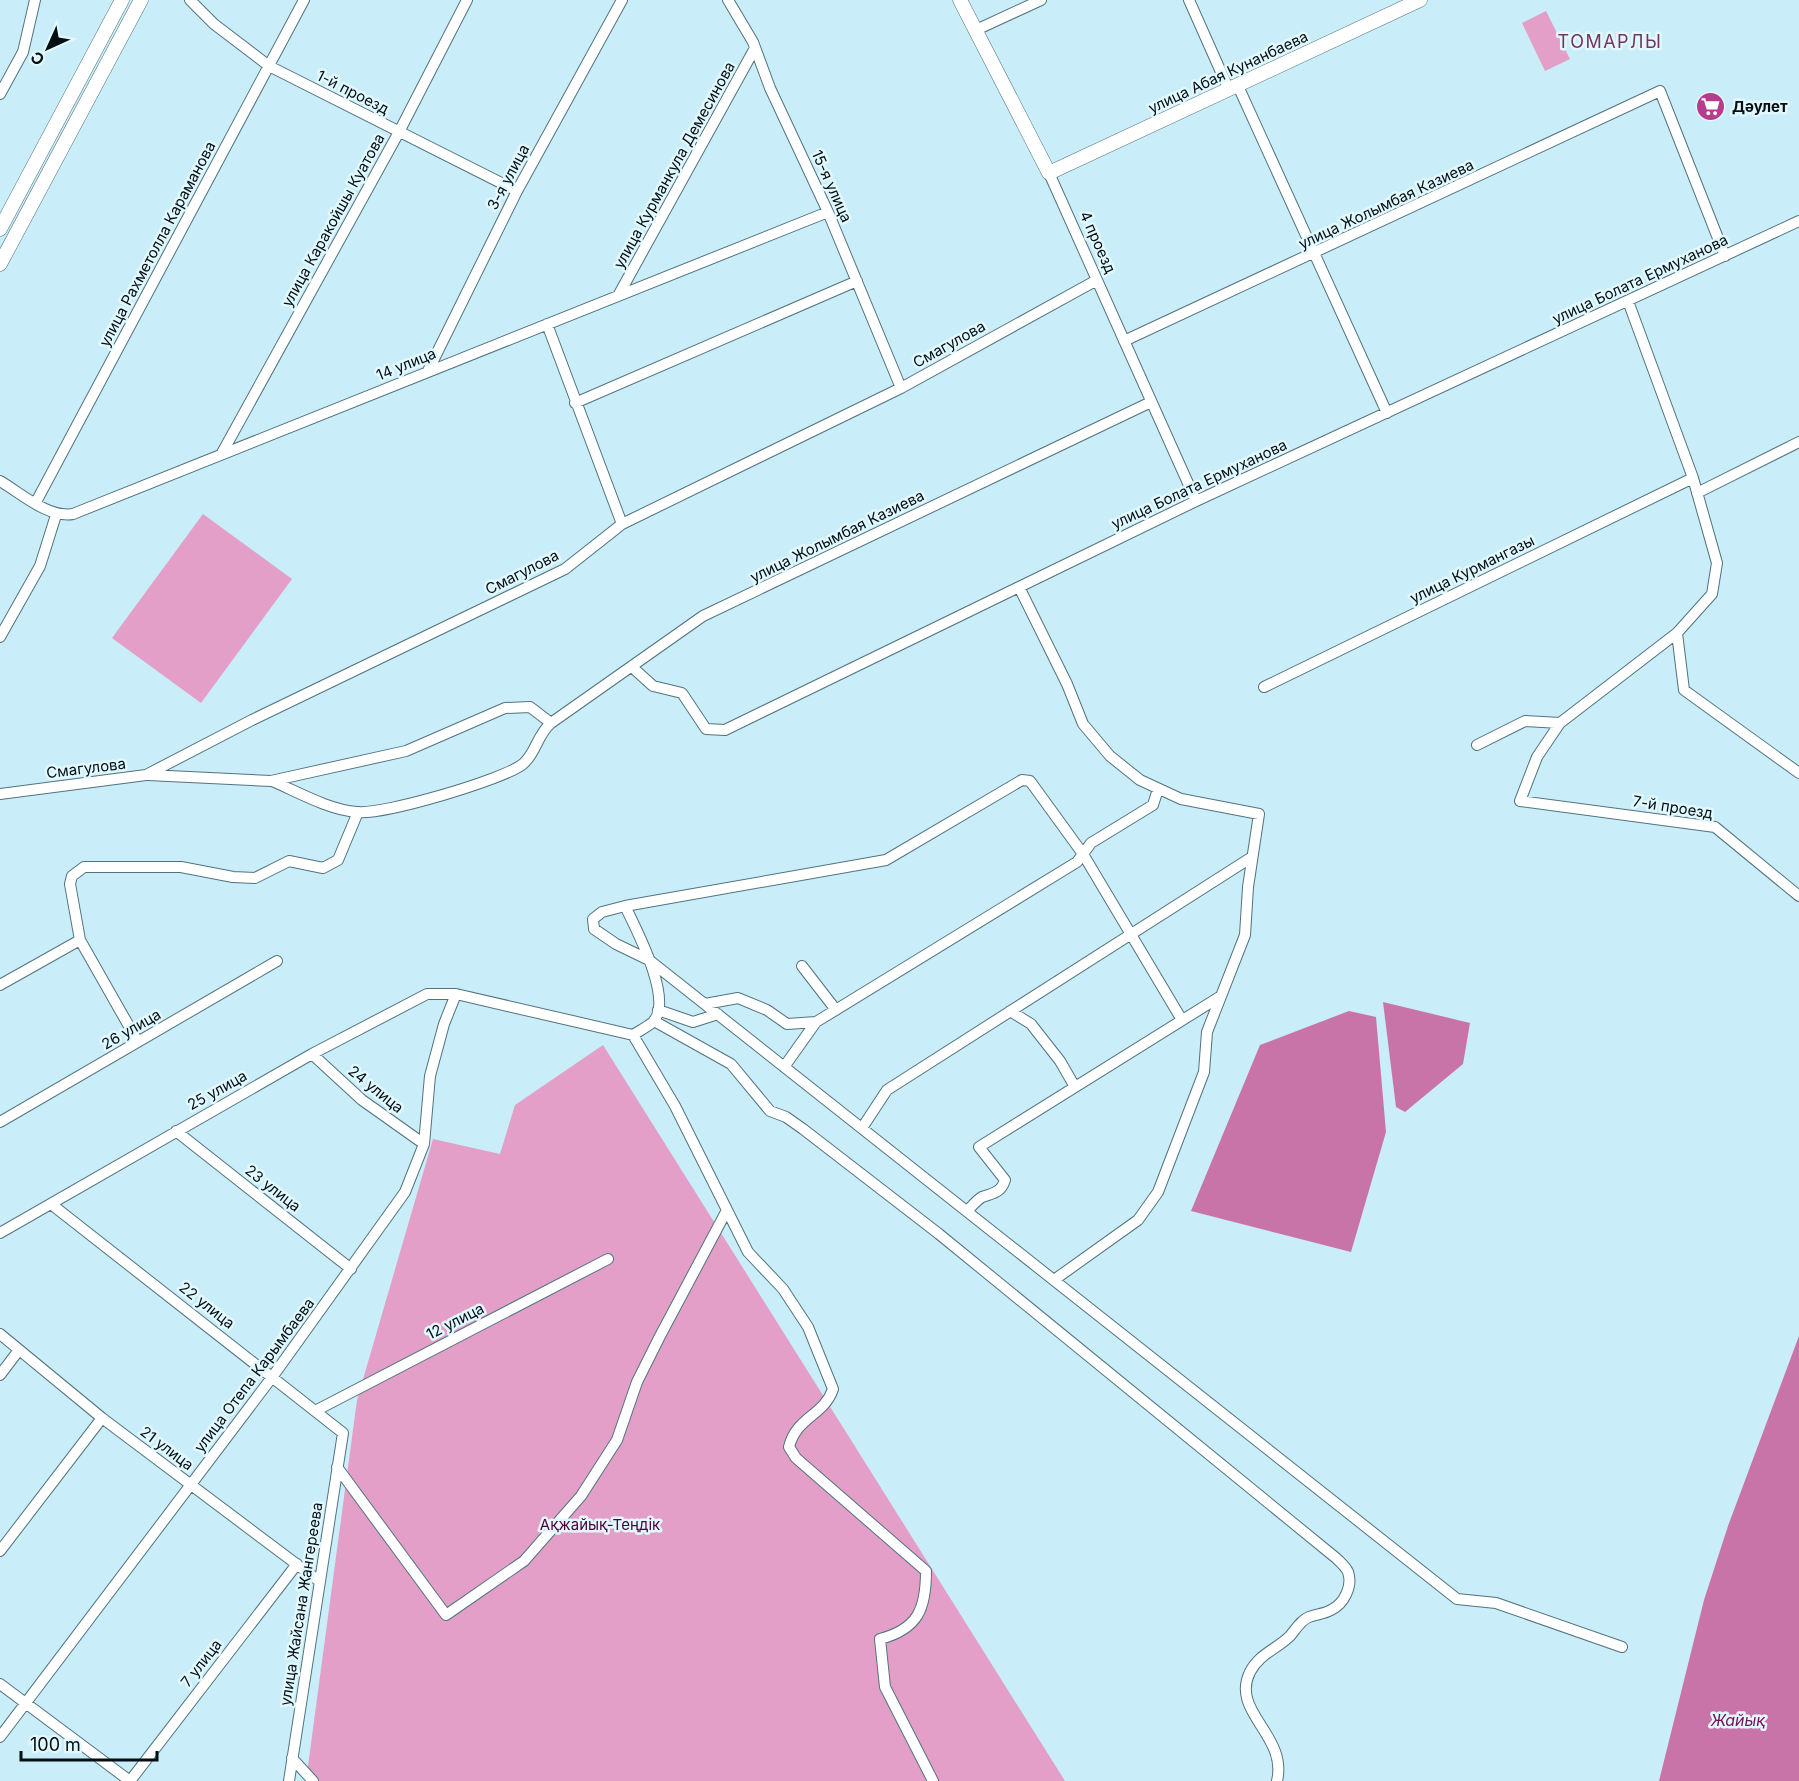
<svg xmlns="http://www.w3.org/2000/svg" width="1799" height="1781" font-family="Inter,sans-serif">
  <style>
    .green { fill: #e39fc8 }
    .water { fill: #c974a8 }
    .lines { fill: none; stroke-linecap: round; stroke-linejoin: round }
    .street-casing { stroke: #52737e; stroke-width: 12 }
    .secondary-casing { stroke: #52737e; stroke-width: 15 }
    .street { stroke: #fff; stroke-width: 10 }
    .secondary { stroke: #fff; stroke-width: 14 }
    .labels { text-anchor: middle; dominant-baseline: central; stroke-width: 5; stroke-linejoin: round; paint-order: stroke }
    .street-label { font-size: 15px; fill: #030f13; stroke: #e2f8ff }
    .poi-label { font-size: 15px; font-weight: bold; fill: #030f13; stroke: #e2f8ff; text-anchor: start }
    .park-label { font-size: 15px; fill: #4e0039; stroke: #e2f8ff }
    .water-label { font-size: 16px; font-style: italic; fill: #770f59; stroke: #e2f8ff }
    .quarter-label { font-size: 18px; letter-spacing: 1.5px; fill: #73365d; stroke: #e2f8ff }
  </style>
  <rect width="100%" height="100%" fill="#c9edf9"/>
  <path class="green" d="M1546 11 1570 59 1545 71 1522 23Z
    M203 514 292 579 201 703 112 638Z
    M603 1045 1065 1781H306L357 1400 433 1139 500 1154 515 1105Z"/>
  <path class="water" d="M1383 1002 1470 1023 1463 1064 1405 1112 1396 1107Z
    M1349 1011 1376 1017 1386 1132 1351 1252 1191 1211 1260 1045Z
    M1799 1336V1781H1659L1704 1600 1728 1526Z"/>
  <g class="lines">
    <defs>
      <path id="street" d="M190 0 214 24 269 66 517 191
        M728 0 753 42 770 88 828 212 901 388
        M1189 0 1229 90
        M976 30 1041 0
        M1238 86 1387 413
        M0 94 23 52 35 0
        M1049 173 1196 501
        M618 296 755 48
        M1628 301 1693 478 1717 563 1712 594 1677 633 1560 723 1537 757 1520 801 1715 827 1799 896
        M547 324 622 524
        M1124 341 1660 91 1725 256
        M428 371 517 191 622 0
        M575 403 857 281
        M222 453 399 132 467 0
        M0 481C22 494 48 518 73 514L828 212
        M1697 493 1799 442
        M36 502 304 0
        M1019 587 1067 684 1083 724 1110 756 1140 780 1181 799 1259 814 1248 887 1245 935 1207 1032 1204 1072 1158 1192 1138 1220 1054 1280
        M1677 633 1684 690 1799 773
        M0 637 40 566 56 515
        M632 667 653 686 682 693 706 729 725 730 1196 501 1799 221
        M1264 687 1693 478
        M1477 745 1525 721 1560 723
        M148 775 271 781 406 751 505 708 530 707 551 723 703 616 1151 402
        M272 781C298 792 329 810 357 812 383 815 503 780 523 764 536 753 537 735 551 723
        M0 794 146 775 252 720 565 569 622 524 901 388 1097 280
        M625 906C636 929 674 1000 653 1022 647 1027 639 1031 633 1035
        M802 966 836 1010
        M0 985 80 940
        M705 1004 738 998 767 1010 787 1024 816 1022
        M658 1010 693 1022 718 1014
        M1010 1011 1031 1024 1060 1061 1075 1087
        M1182 1020 1083 854 1030 781 1022 780 886 860 625 906 602 912 593 919 594 929 616 944 649 960 1457 1599 1496 1603 1622 1647
        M654 1021 731 1064 770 1111 786 1117 803 1129 939 1234 1336 1558C1340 1562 1346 1567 1348 1572 1353 1586 1344 1604 1331 1610 1324 1614 1317 1614 1309 1617 1301 1620 1296 1629 1290 1636 1277 1649 1259 1654 1250 1672 1230 1712 1288 1735 1277 1781
        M138 1042 80 940 70 884 72 876 84 867H181L233 877 255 878 289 861 323 868 338 860 358 812
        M312 1054 362 1100 424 1144
        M784 1067 816 1022 1077 862 1091 843 1153 805 1158 789
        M0 1122 277 961
        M862 1128 887 1090 1252 857
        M176 1131 351 1269
        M51 1204 343 1433 289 1781
        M967 1211C972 1206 977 1200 982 1197 993 1193 1001 1193 1005 1180L979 1147 1221 996
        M0 1233 312 1054 427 994H456L633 1035 675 1106 748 1252 783 1289 808 1327 833 1389C824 1416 796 1417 789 1447L796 1458 926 1571C926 1609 918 1629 880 1639L885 1687 933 1781
        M0 1334 102 1418 319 1581
        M0 1375 19 1350
        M315 1411 608 1259
        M337 1467 446 1615 524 1561 581 1496 617 1440 637 1382 659 1338 727 1210
        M0 1551 102 1418
        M0 1684 130 1781
        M0 1737 273 1376 405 1192 424 1144 430 1076 444 1024 456 994
        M292 1758 313 1781
        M130 1781 297 1564"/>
      <path id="secondary" d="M960 0 1049 173 1420 0
        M0 229 122 0
        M0 264 141 0"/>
    </defs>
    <use href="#street" class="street-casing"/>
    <use href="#secondary" class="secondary-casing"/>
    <use href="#street" class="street"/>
    <use href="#secondary" class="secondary"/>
  </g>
  <defs>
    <symbol id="supermarket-disc" viewBox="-11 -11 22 22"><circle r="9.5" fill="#b63c8f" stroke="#e2f8ff"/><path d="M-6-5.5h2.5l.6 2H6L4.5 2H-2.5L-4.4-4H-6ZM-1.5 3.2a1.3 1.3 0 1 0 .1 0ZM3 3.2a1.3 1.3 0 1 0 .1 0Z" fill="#fff"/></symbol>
  </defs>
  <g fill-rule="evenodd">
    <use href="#supermarket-disc" x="1694" y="90" width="33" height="33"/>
  </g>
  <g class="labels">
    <g class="street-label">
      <text transform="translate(1228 72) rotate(-25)">улица Абая Кунанбаева</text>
      <text transform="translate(353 92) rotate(27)">1-й проезд</text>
      <text transform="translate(674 165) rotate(-61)">улица Курманкула Демесинова</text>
      <text transform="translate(508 177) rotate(-62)">3-я улица</text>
      <text transform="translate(832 186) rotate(66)">15-я улица</text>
      <text transform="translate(1386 204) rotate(-25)">улица Жолымбая Казиева</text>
      <text transform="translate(333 220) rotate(-61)">улица Каракойшы Куатова</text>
      <text transform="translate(1098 242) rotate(66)">4 проезд</text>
      <text transform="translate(157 244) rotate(-62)">улица Рахметолла Караманова</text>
      <text transform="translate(1640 279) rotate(-25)">улица Болата Ермуханова</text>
      <text transform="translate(949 344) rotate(-29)">Смагулова</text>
      <text transform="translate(406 364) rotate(-22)">14 улица</text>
      <text transform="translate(1199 484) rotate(-25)">улица Болата Ермуханова</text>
      <text transform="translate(837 536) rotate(-26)">улица Жолымбая Казиева</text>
      <text transform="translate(1472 569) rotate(-26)">улица Курмангазы</text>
      <text transform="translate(522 572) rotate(-27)">Смагулова</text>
      <text transform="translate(86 768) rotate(-7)">Смагулова</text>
      <text transform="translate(1673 807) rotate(9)">7-й проезд</text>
      <text transform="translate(131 1029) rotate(-30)">26 улица</text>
      <text transform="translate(376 1089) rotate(39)">24 улица</text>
      <text transform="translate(217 1090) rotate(-29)">25 улица</text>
      <text transform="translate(273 1188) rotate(38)">23 улица</text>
      <text transform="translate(207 1305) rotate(38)">22 улица</text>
      <text transform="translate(455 1321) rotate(-27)">12 улица</text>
      <text transform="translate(254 1375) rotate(-53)">улица Отепа Карымбаева</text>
      <text transform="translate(167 1448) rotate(37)">21 улица</text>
      <text transform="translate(301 1604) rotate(-81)">улица Жайсана Жангереева</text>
      <text transform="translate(201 1663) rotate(-52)">7 улица</text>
    </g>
    <g class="poi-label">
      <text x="1732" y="106">Дәулет</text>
    </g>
    <g class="park-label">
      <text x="600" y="1524">Ақжайық-Теңдік</text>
    </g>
    <g class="water-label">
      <text x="1738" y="1720">Жайық</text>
    </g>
    <g class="quarter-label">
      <text x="1610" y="41">ТОМАРЛЫ</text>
    </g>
  </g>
  <g transform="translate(48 48) rotate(225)" stroke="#e2f8ff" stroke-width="4.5" paint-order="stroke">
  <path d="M0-4.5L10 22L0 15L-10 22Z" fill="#030f13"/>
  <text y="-9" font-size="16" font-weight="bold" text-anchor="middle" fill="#030f13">С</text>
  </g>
  <path d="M21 1751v9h136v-9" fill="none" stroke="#030f13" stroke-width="3"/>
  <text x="30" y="1751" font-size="18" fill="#030f13" stroke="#e2f8ff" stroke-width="4.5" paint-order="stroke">100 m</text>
</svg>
